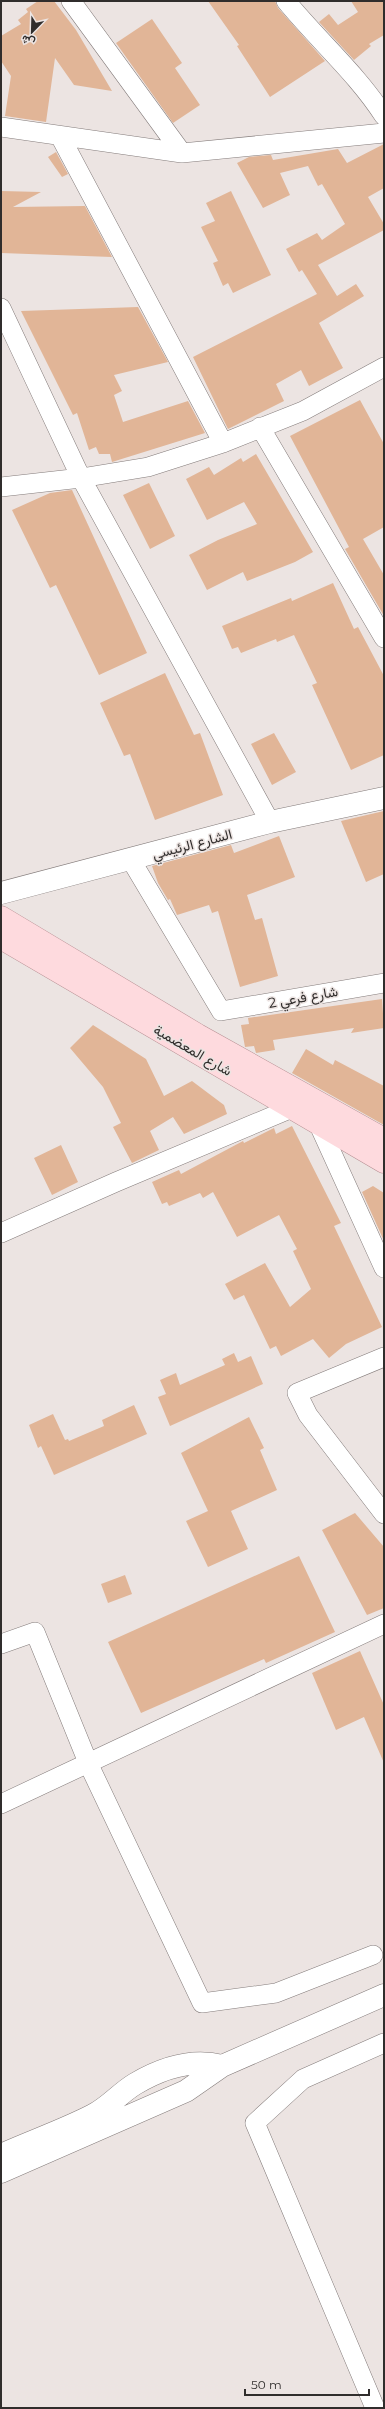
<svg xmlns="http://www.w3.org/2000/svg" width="385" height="2409" font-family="Montserrat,Vazirmatn,sans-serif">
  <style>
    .building { fill: #e1b597 }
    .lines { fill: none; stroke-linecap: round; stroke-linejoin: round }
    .street-casing { stroke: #847c7b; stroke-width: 20 }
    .secondary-casing { stroke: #847c7b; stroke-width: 23 }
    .primary-casing { stroke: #b58d91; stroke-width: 23 }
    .street { stroke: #fff; stroke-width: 19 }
    .secondary { stroke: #fff; stroke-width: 22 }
    .primary { stroke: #fedade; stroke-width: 22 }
    .labels { text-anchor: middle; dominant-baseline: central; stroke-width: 3; stroke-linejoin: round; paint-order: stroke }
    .street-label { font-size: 14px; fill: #302d2c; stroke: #ece4e2 }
  </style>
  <rect width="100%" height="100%" fill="#ece4e2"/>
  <path class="building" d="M38 1H54L76 30 112 91 74 85 55 58 46 122 5 116 11 76 1 61V36L21 24 18 20 28 12 26 9Z
    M208 1H275L278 8 325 61 270 97 237 46 239 45Z
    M351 1H384V35L369 44 371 46 354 60 319 22 329 14 338 25 358 12Z
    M152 19 182 63 175 68 200 105 173 123 116 43Z
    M384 144V188L368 197 384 224V230L318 265 337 296 356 284 364 296 319 323 343 368 309 386 301 370 276 384 284 401 228 429 193 357 317 294 302 270 299 272 286 249 317 233 322 240 345 224 322 184 318 186 308 166 280 173 290 195 263 208 237 163 249 157 271 155 273 160 338 149 347 163Z
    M56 152 68 174 62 177 48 157Z
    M1 191 41 192 13 207 85 206 112 257 1 253Z
    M231 191 271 275 233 293 228 283 223 286 213 263 218 261 201 227 215 221 206 203Z
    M138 307 168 362 114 375 122 391 114 395 123 422 188 401 205 433 112 462 110 454H99L96 447 89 450 77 413 73 415 21 311Z
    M360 400 384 444V527L363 539 384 575V616L345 549 349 547 290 436Z
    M256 454 313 552 295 562 247 581 243 572 207 590 189 555 218 540 257 524 244 502 207 520 186 479 209 467 214 475 241 458 243 462Z
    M149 483 175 536 150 549 123 495Z
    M72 490 147 653 99 675 56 585 50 588 12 510 50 493Z
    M333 583 354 629 358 627 384 676V755L351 770 312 685 317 683 294 635 277 642 276 639 241 653 238 647 232 649 222 626 291 598 292 601Z
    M165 673 194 735 200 733 223 795 155 820 130 754 124 756 100 703Z
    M274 733 296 772 272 785 251 744Z
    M384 811V874L366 882 341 821Z
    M279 836 295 877 247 895 255 920 262 918 278 976 240 987 218 911 212 913 209 905 177 915 170 899 168 900 158 883 152 866 231 845 234 853Z
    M382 999 384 1028 351 1033 354 1028 273 1040 275 1050 256 1053 254 1046 245 1047 241 1025 249 1024 248 1018Z
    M93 1025 146 1059 164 1096 192 1081 224 1105 227 1114 184 1134 173 1117 150 1131 159 1150 132 1163 113 1127 121 1123 103 1087 70 1048Z
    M306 1049 333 1065 335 1060 384 1086V1125L292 1073Z
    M292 1126 341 1223 334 1226 382 1327 346 1344 329 1358 313 1339 281 1356 276 1346 270 1349 244 1295 234 1300 225 1284 265 1263 290 1307 311 1289 293 1251 297 1249 279 1215 237 1237 213 1192 203 1198 200 1193 169 1206 167 1202 162 1204 152 1182 179 1170 181 1174 243 1141 244 1143 274 1128 276 1134Z
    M61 1145 78 1182 52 1195 34 1158Z
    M373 1186 384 1193V1241L362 1192Z
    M234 1353 238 1362 251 1356 263 1384 170 1426 158 1397 166 1394 160 1380 176 1373 180 1385 225 1365 222 1359Z
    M134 1405 147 1434 54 1475 41 1446 38 1448 29 1425 53 1414 65 1440 68 1439 69 1441 104 1426 102 1420Z
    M249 1417 264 1448 260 1450 277 1490 231 1511 248 1549 208 1567 186 1521 208 1511 181 1453Z
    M355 1513 384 1547V1608L367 1615 322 1530Z
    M299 1556 335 1632 266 1663 264 1659 141 1713 108 1642Z
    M125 1575 132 1594 108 1603 101 1584Z
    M360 1651 384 1705V1763L364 1717 336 1730 312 1673Z"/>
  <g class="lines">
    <defs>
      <path id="street" d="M71 1 182 153
        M286 1C317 39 358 75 384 116
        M1 127 182 153 384 133
        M60 136 223 443
        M1 308 81 478 270 822
        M260 427 384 638
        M1 487 81 478 148 467 223 443 303 411 384 367
        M131 860 221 1011 384 983
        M319 1125 384 1268
        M1 1233 116 1182 292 1108
        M384 1357 297 1393 308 1415 384 1514
        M1 1644 35 1632 89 1765 202 2003 276 1993 373 1955
        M1 1804 384 1624
        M375 2408 255 2123 303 2079 384 2043"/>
      <path id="secondary" d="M1 893 270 822 384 798
        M1 2155C32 2141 64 2130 93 2115 109 2107 120 2093 135 2084 162 2068 191 2058 222 2066
        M1 2172 186 2091 222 2066 384 1995"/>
      <path id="primary" d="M1 917 198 1035 384 1139
        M1 938 384 1162"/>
    </defs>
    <use href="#street" class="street-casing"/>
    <use href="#secondary" class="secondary-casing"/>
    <use href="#primary" class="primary-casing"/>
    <use href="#street" class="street"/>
    <use href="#secondary" class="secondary"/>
    <use href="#primary" class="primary"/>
  </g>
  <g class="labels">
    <g class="street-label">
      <text transform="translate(192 844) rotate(-15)">الشارع الرئيسي</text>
      <text transform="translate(303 997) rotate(-10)">شارع فرعي 2</text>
      <text transform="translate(193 1050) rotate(30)">شارع المعضمية</text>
    </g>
  </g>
  <rect width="385" height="2409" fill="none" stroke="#302d2c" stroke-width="4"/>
  <g transform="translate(32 32) rotate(203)" stroke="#ece4e2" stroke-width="3" paint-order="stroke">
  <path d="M0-3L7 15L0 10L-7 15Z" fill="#302d2c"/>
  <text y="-6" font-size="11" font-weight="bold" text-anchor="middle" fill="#302d2c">ش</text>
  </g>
  <path d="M245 2389v6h124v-6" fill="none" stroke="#302d2c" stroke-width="2"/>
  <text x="251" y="2389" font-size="12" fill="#302d2c" stroke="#ece4e2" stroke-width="3" paint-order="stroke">50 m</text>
</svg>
